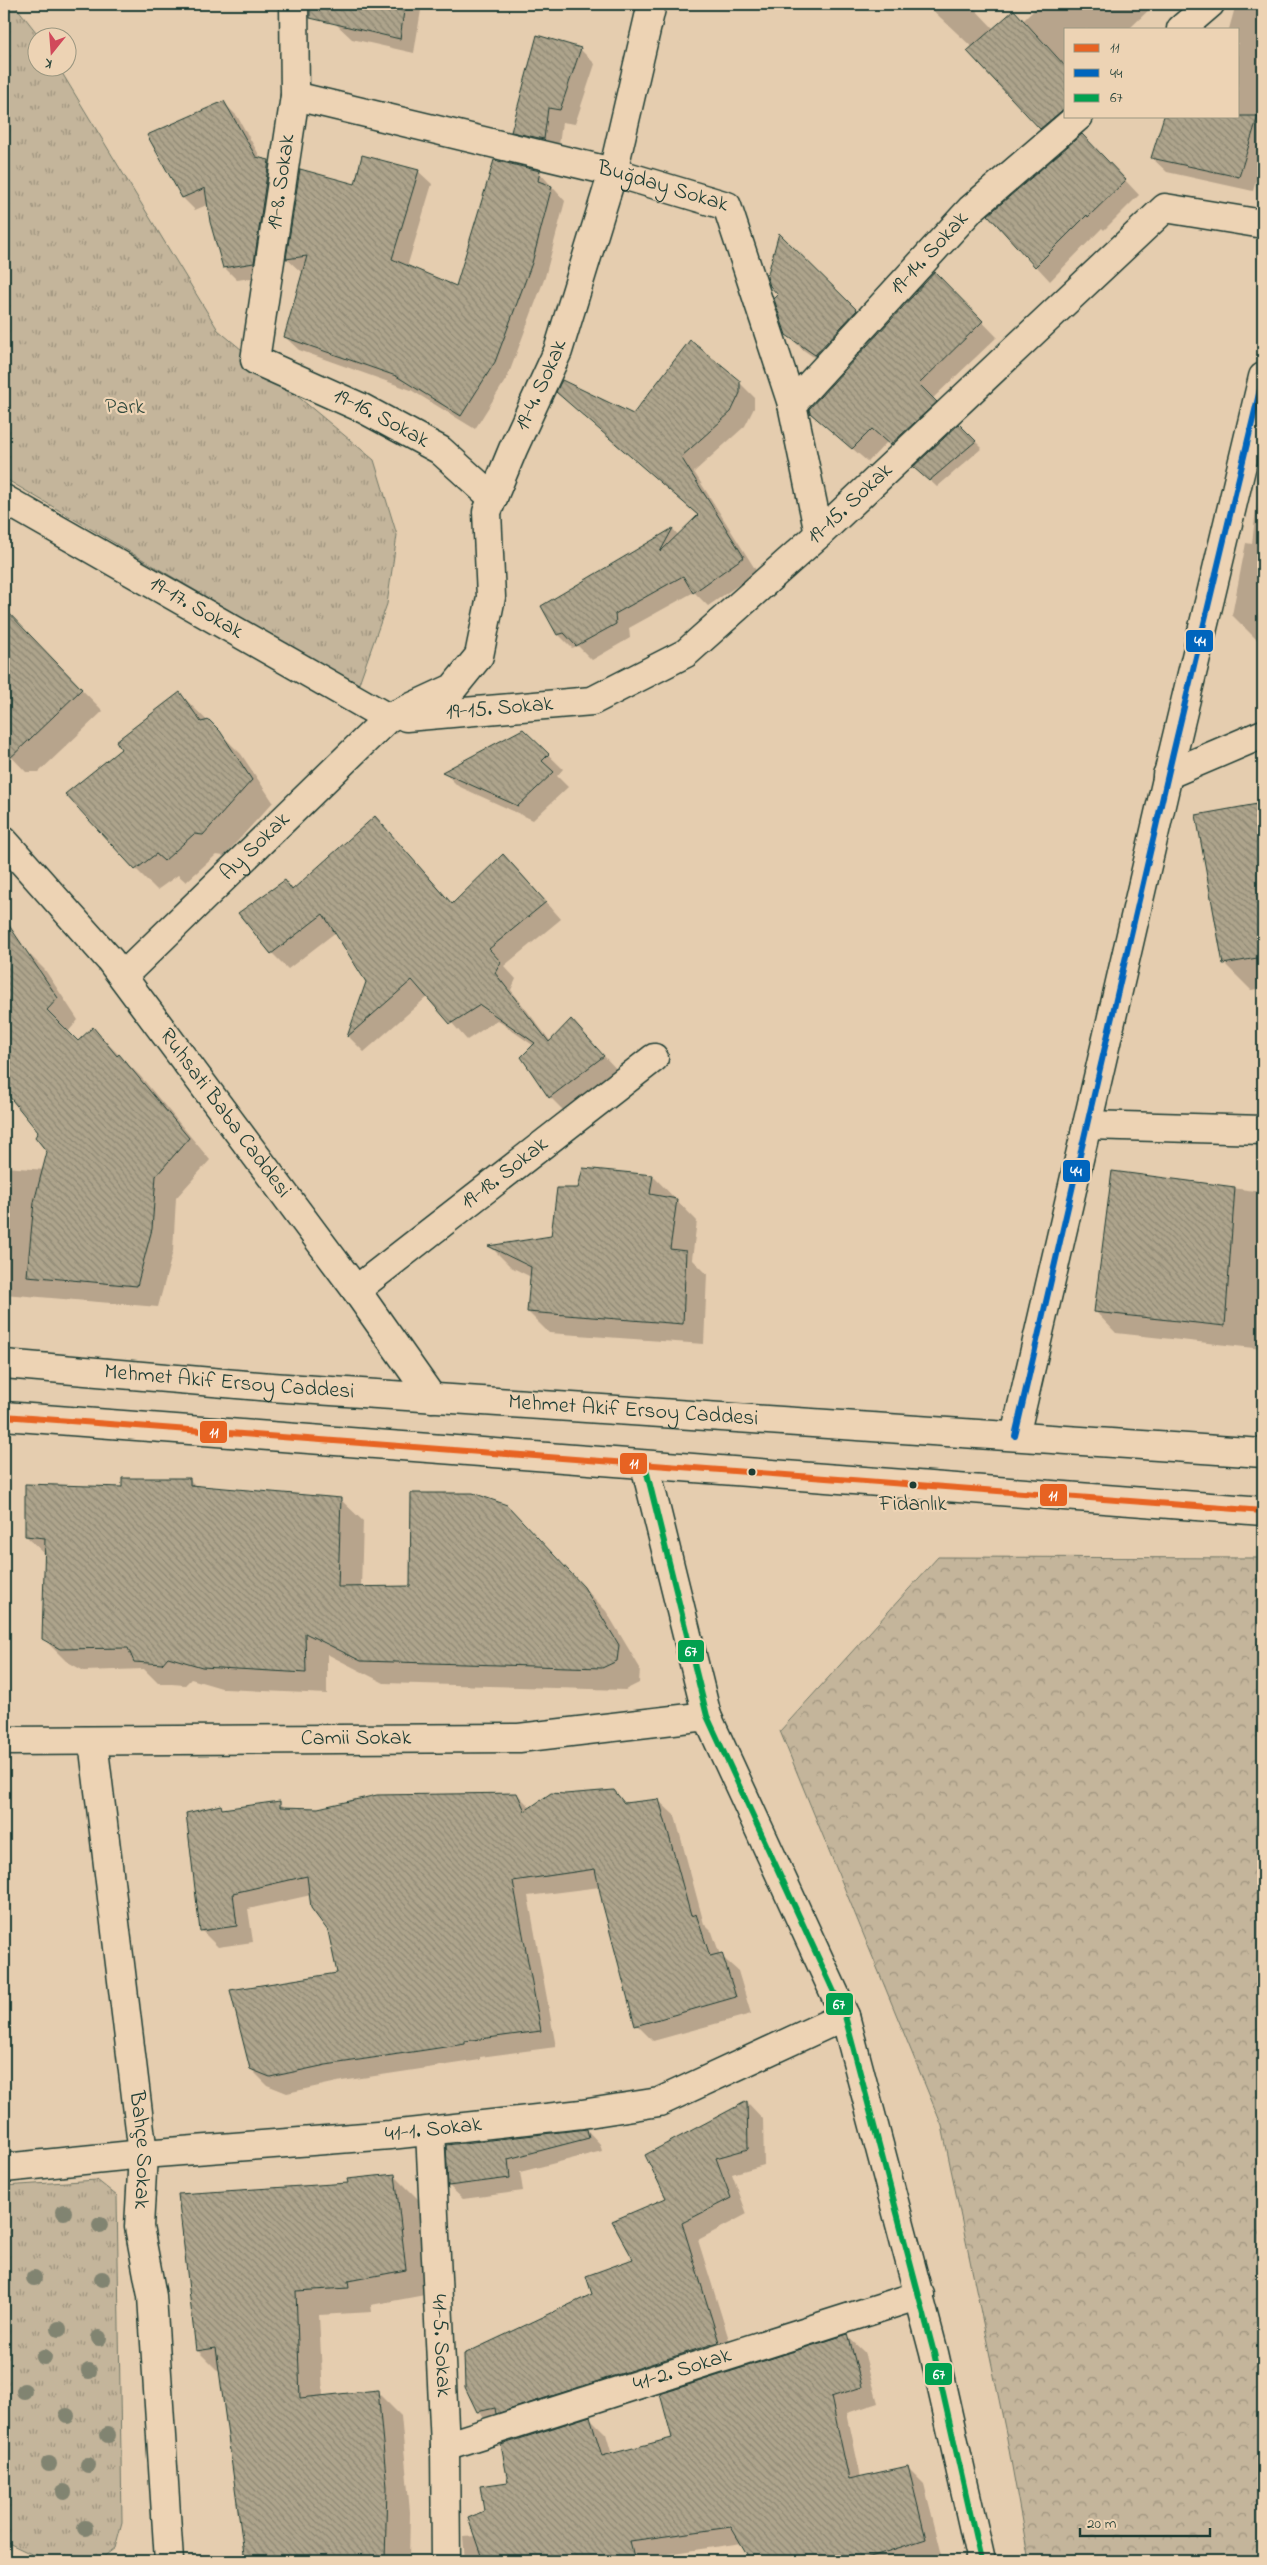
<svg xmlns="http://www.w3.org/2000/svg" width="1267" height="2565" font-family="'Indie Flower',sans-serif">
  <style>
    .forest { fill: url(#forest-crowns); stroke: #727968 }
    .park { fill: url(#park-tufts); stroke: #727968 }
    .shadow { fill: #0003 }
    .building { fill: url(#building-back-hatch); stroke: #1f3d34 }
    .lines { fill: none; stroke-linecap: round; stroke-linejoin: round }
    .minor-casing { stroke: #1f3d34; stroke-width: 31 }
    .primary-casing { stroke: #1f3d34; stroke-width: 31 }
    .minor { stroke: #edd3b4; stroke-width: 28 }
    .primary { stroke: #edd3b4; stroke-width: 28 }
    .bus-1-casing { stroke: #edd3b4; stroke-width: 10 }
    .bus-2-casing { stroke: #edd3b4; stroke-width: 10 }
    .bus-3-casing { stroke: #edd3b4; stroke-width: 10 }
    .bus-1 { stroke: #e76323; stroke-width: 6 }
    .bus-2 { stroke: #0065bd; stroke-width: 6 }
    .bus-3 { stroke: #02a150; stroke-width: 6 }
    .tree { fill: #818471 }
    .bus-dot { fill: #1f3d34; stroke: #edd3b4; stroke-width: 2 }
    .labels { text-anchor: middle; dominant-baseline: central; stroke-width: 4.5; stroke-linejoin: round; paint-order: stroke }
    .bus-label { font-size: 21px; fill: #1f3d34; stroke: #edd3b4 }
    .street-label { font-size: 22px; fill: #1f3d34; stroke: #edd3b4 }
    .park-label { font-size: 22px; fill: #30493e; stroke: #edd3b4 }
    .line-badge { stroke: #edd3b4; stroke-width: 2 }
    .badge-label { font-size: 14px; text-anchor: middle; font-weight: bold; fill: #fff }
  </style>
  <defs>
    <pattern id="forest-crowns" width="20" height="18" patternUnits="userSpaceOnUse" patternTransform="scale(1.25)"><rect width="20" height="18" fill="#c4b59b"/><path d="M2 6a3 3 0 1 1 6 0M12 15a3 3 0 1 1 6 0" fill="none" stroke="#9f947f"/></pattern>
    <pattern id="park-tufts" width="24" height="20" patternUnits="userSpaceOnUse" patternTransform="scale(1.25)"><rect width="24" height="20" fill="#c4b59b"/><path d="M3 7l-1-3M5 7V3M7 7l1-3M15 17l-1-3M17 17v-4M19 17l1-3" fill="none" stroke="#9f947f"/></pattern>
    <pattern id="building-back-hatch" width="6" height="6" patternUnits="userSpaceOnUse" patternTransform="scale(1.25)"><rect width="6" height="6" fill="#aea48c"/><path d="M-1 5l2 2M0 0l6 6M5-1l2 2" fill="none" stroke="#8d8773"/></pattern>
  </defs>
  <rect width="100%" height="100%" fill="#e5cdaf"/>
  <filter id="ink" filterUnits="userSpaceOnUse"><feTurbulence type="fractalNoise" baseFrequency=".02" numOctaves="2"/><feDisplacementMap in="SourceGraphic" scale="10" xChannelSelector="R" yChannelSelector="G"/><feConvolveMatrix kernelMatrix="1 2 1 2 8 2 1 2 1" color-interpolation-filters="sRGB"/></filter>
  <g filter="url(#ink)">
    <path class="forest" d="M938 1557 1263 1558V2561H1029L1006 2433 942 2126 780 1731Z"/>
    <path class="park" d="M4 4H14L40 37 38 38V68H59L218 330 374 460 397 535 387 604 358 686 4 478Z
      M97 2180 117 2196 122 2522 115 2548 98 2561H46L4 2541V2186Z"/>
    <path class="shadow" d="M343 4H422L414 53 352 39 337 25Z
      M926 4H970L994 29 1023 21 1040 4H1155L1129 29H1066V88L973 48Z
      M1236 4H1263V156L1253 191 1167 172 1152 158 1238 116V29H1229Z
      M580 49 595 64 575 124 562 122 558 153 527 146 512 131Z
      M224 103 237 116 262 160 269 162 282 174 266 276 237 280 224 267 209 204 195 210 183 198 149 136Z
      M1097 150 1139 195 1104 230 1102 228 1050 281 989 215Z
      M418 171 432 184 407 267 457 288 539 172 565 201 545 277 508 376 475 429 411 390 299 350 285 337 304 272H301L287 259 356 186Z
      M780 235 871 325 831 369 802 349 787 334 780 295Z
      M935 273 997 337 932 399 950 417 906 459 887 442 868 462 811 413Z
      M739 382 754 397V408L745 426 694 472 757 572 708 606 694 592 629 628 630 638 592 660 578 646 572 648 558 634 543 606 673 529 679 536 698 516 558 392 633 416Z
      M959 425 982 448 937 487 915 467Z
      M1263 448V643L1255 638 1232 615 1246 543 1252 544Z
      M4 617 41 648 103 711 39 772H26L4 749Z
      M179 693 241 754 273 802 224 856 216 855 186 882 178 875 157 890 136 869 122 749Z
      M523 730 563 769 557 776 568 787 533 820 458 786 444 772Z
      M1263 804V988L1251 990 1224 963 1198 816Z
      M375 817 453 904 503 856 520 872 561 919 504 966 516 979 511 990 551 1042 571 1021 620 1073 566 1113 550 1097 522 1057 534 1046 497 1020 467 1040 428 996 364 1052 349 1037 368 982 336 932 288 969 272 953 285 881 294 890Z
      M23 948 45 970 78 1020 68 1032 78 1042 93 1029 141 1077 210 1160 176 1198 173 1251 158 1307 4 1294V1167L74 1172 4 1088V964Z
      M1113 1173 1263 1192V1349L1116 1333 1095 1311Z
      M653 1176 697 1221 692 1259 707 1274 704 1344 549 1333 528 1312 531 1277 511 1267 491 1247 552 1238Z
      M189 1479 197 1487 340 1499 363 1521 361 1588 411 1587 529 1529 606 1611 640 1668 639 1683 625 1690 384 1683 327 1654V1694L225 1689 191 1679 185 1685 158 1683 144 1669 84 1671 66 1661 43 1638 46 1555 26 1536 123 1488Z
      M614 1791 626 1804 658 1800 675 1816 704 1924 712 1932 720 1955 738 1971 751 2014 653 2041 637 2025 600 1887 528 1896 556 2047 480 2057V2060L342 2081 287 2093 267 2085 251 2069 338 1974 329 1931 311 1895 248 1909 253 1942 218 1947 202 1931 221 1807 224 1810 279 1802 286 1809H318L517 1794 531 1808 565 1796Z
      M747 2102 763 2119 764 2165 732 2174 747 2214 698 2240 735 2359 495 2428 478 2412 594 2294 634 2260 668 2199Z
      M587 2130 600 2144 602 2151 520 2172 523 2191 463 2199 449 2186 448 2146Z
      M394 2175 418 2199 430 2294 371 2305 372 2312 319 2315 323 2397 377 2392 401 2416 410 2512 409 2561H246L220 2373 197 2350 349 2185Z
      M847 2336 864 2352 878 2403 847 2413 861 2478 908 2468 924 2484 942 2555 923 2561H753L742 2543 646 2557 647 2561H465L463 2537 476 2536 485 2512 510 2483 590 2418 606 2434 612 2455 673 2439Z"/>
    <path class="building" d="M310 4H405L400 39 310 18Z
      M1014 10 1066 67V107L1040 129 967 51Z
      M537 35 581 48 560 110 548 108 544 139 511 132Z
      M224 101 256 157 269 160 254 263 223 268 210 222 205 188 182 198 147 135Z
      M1164 116H1258L1239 177 1151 158Z
      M1082 134 1126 180 1088 217 1087 215 1035 267 988 215Z
      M362 155 419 170 392 259 456 286 494 160 540 171 538 181 552 186 532 263 495 362 461 416 396 376 284 337 307 256 286 259 300 169 355 184Z
      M779 233 857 310 815 355 786 335 774 299 778 295 770 286 767 277Z
      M935 272 983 321 919 384 937 402 890 445 872 429 852 449 810 413 809 409Z
      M690 340 740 381V393L731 412 681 457 744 557 693 593 683 576 615 614 616 624 576 646 564 633 557 635 541 606 673 528 660 552 698 515 556 392 562 380 633 414Z
      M959 424 976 441 929 481 913 467Z
      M4 608 82 689 4 764Z
      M180 692 201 722 209 720 220 731 252 780 203 835 194 834 164 861 156 854 135 870 65 794 121 749 116 741Z
      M523 729 549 754 542 761 554 772 518 806 442 772Z
      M1263 803V957L1223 964 1196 815Z
      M375 816 452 904 503 854 546 902 489 949 501 962 495 973 549 1042 571 1019 604 1056 549 1098 521 1057 535 1043 480 1005 450 1024 412 980 347 1037 366 982 323 914 271 954 238 913 285 880 292 890Z
      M4 918 58 998 47 1010 78 1041 93 1027 117 1056 119 1054 189 1138 156 1176 152 1229 137 1286 27 1276 34 1202 47 1152 35 1137 38 1132 4 1090Z
      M583 1168 653 1175 650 1194 677 1199 670 1249 686 1251 683 1324 527 1312 531 1267 488 1246 551 1236 557 1188H578Z
      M1112 1171 1235 1187 1225 1326 1094 1312Z
      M122 1478H190V1485L341 1498 338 1587 410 1586 411 1493H473L507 1505 584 1587 619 1645 617 1661 602 1668 361 1661 305 1633 306 1673 202 1667 168 1657 162 1664 134 1662 128 1648 60 1649 42 1639 45 1538 25 1536V1484L122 1487Z
      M614 1790 624 1803 659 1799 691 1916 696 1914 710 1956 722 1953 736 1997 635 2026 602 1902 595 1869 513 1881 541 2031 465 2041V2044L326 2065 270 2077 250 2069 230 1990 337 1973 328 1931 311 1908 307 1876 233 1893 237 1926 200 1931 186 1813 221 1805 222 1809 280 1801V1807L318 1808 377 1795 517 1793 525 1811 551 1793 565 1794Z
      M747 2101 748 2149 716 2158 731 2198 682 2223 719 2342 496 2414 495 2408 477 2412 465 2387 464 2354 592 2294 586 2276 633 2259 612 2221 666 2198 645 2155Z
      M587 2129 589 2138 508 2159 510 2178 448 2186 446 2145Z
      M395 2174 406 2270 348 2281 349 2288 296 2291 300 2398 378 2390 387 2487 385 2561H245L216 2348 196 2351 178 2194 348 2183 347 2179Z
      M848 2334 862 2387 831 2397 849 2479 908 2466 926 2539 858 2561H751L731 2527 630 2541 635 2561H483L468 2518 484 2511 480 2486 508 2482 501 2445 590 2416 602 2456 672 2438 660 2394Z"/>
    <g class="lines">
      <defs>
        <g id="minor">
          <path id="s1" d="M294 4 295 96 255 360 362 408 440 450 493 498"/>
          <path d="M1181 29 1210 4"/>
          <path id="s2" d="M295 96 613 172 727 206 792 404 819 534"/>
          <path id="s3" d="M792 404 971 209 1079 116"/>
          <path id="s4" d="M4 499 388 718"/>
          <path id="s5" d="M406 717 592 701 686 653 819 534 1165 208 1263 224"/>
          <path d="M1167 775 1263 734"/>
          <path id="s6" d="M4 841 110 960 356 1290 432 1398"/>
          <path id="s7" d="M123 976 388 718 453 688 479 656 491 597 487 512 513 449 558 351 613 172 652 4"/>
          <path d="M1087 1125 1263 1130"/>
          <path id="s8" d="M356 1290 654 1058"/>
          <path d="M1015 1436 1173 753 1263 377"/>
          <path d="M645 1465 707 1716 845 2016 934 2353 981 2561"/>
          <path id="s9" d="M4 1741 519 1738 707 1716"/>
          <path id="s10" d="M93 1741 143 2154 139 2227 152 2296 169 2561"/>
          <path id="s11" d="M430 2131 445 2446 446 2561"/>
          <path id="s12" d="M4 2168 143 2154 390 2135 582 2114 659 2102 845 2016"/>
          <path id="s13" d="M445 2446 920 2295"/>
        </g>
        <g id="primary">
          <path id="s14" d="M4 1364 271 1387 1263 1453"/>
          <path d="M4 1416 1263 1511"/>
        </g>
      </defs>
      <use href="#minor" class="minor-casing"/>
      <use href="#primary" class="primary-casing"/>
      <use href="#minor" class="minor"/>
      <use href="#primary" class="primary"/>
      <defs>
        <path id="bus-1" d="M4 1416 1263 1511"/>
        <path id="bus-2" d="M1015 1436 1173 753 1263 377"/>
        <path id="bus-3" d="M645 1465 707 1716 845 2016 934 2353 981 2561"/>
      </defs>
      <use href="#bus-1" class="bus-1-casing"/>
      <use href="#bus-2" class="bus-2-casing"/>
      <use href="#bus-3" class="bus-3-casing"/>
      <use href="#bus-1" class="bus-1"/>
      <use href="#bus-2" class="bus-2"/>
      <use href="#bus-3" class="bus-3"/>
    </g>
    <g class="tree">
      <circle cx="64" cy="2212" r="8"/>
      <circle cx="100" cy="2225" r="8"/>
      <circle cx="34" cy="2278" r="8"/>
      <circle cx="102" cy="2279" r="8"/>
      <circle cx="59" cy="2329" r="8"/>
      <circle cx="99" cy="2338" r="8"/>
      <circle cx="44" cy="2357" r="8"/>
      <circle cx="89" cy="2371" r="8"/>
      <circle cx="24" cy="2391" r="8"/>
      <circle cx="67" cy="2416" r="8"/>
      <circle cx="108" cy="2435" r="8"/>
      <circle cx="49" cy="2464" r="8"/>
      <circle cx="88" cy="2465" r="8"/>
      <circle cx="64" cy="2492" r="8"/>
      <circle cx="85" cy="2528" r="8"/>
    </g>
  </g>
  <g class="bus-dot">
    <circle cx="752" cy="1472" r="4.5"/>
    <circle cx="913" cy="1485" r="4.5"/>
  </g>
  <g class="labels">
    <g class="bus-label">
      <text x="913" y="1505">Fidanlık</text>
    </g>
    <g class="street-label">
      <text transform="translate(282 182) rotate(-82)">19-8. Sokak</text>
      <text stroke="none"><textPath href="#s2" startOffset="379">Buğday Sokak</textPath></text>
      <text stroke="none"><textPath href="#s3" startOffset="204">19-14. Sokak</textPath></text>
      <text stroke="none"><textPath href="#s7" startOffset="766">19-4. Sokak</textPath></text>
      <text stroke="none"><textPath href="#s1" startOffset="498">19-16. Sokak</textPath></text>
      <text stroke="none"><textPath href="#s5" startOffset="514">19-15. Sokak</textPath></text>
      <text stroke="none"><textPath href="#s4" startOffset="221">19-17. Sokak</textPath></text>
      <text stroke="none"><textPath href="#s5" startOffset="94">19-15. Sokak</textPath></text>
      <text stroke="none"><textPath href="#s7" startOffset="185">Ay Sokak</textPath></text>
      <text stroke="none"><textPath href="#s6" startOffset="351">Ruhsati Baba Caddesi</textPath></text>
      <text stroke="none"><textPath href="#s8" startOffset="189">19-18. Sokak</textPath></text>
      <text stroke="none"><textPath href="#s14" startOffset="226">Mehmet Akif Ersoy Caddesi</textPath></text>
      <text stroke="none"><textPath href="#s14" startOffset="631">Mehmet Akif Ersoy Caddesi</textPath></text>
      <text stroke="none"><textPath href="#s9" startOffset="352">Camii Sokak</textPath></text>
      <text stroke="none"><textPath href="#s12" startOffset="431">41-1. Sokak</textPath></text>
      <text stroke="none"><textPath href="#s10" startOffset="412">Bahçe Sokak</textPath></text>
      <text stroke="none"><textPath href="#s11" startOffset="215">41-5. Sokak</textPath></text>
      <text stroke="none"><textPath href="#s13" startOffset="249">41-2. Sokak</textPath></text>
    </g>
    <g class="park-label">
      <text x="125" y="408">Park</text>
    </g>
  </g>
  <g class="line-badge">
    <rect x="1185" y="629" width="29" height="24" rx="5" fill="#0065bd"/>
    <rect x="1062" y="1159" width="29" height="24" rx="5" fill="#0065bd"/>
    <rect x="199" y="1420" width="29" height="24" rx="5" fill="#e76323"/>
    <rect x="619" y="1452" width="29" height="23" rx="5" fill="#e76323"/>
    <rect x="1039" y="1483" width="29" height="24" rx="5" fill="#e76323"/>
    <rect x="677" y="1639" width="28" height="24" rx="5" fill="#02a150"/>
    <rect x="825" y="1992" width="29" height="24" rx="5" fill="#02a150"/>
    <rect x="924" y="2362" width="29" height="24" rx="5" fill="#02a150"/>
  </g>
  <g class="badge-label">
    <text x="1200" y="646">44</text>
    <text x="1076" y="1176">44</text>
    <text x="214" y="1437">11</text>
    <text x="634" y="1468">11</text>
    <text x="1053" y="1500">11</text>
    <text x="691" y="1656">67</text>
    <text x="839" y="2009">67</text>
    <text x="939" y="2379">67</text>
  </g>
  <rect width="1267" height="2565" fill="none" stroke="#edd3b4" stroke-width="20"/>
  <rect x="10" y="10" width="1247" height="2545" fill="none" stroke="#1f3d34" stroke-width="2" filter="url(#ink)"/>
  <rect x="1064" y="28" width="175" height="90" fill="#edd3b4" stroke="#9b9781"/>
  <rect x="1074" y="44" width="25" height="8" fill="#e76323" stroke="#9b9781"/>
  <text x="1110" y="52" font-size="15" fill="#1f3d34">11</text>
  <rect x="1074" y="69" width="25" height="8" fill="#0065bd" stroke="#9b9781"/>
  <text x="1110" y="78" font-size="15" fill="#1f3d34">44</text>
  <rect x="1074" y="94" width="25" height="8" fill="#02a150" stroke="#9b9781"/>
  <text x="1110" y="102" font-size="15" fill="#1f3d34">67</text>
  <g transform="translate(52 52) rotate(197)"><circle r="24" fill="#edd3b4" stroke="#9b9781"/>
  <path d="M0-4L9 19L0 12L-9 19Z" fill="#d1495b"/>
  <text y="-8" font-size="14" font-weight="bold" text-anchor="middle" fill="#1f3d34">K</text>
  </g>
  <path d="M1080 2528v8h130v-8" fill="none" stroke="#1f3d34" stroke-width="2.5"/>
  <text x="1087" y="2528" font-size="15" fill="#1f3d34" stroke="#edd3b4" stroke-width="4" paint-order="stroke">20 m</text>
</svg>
